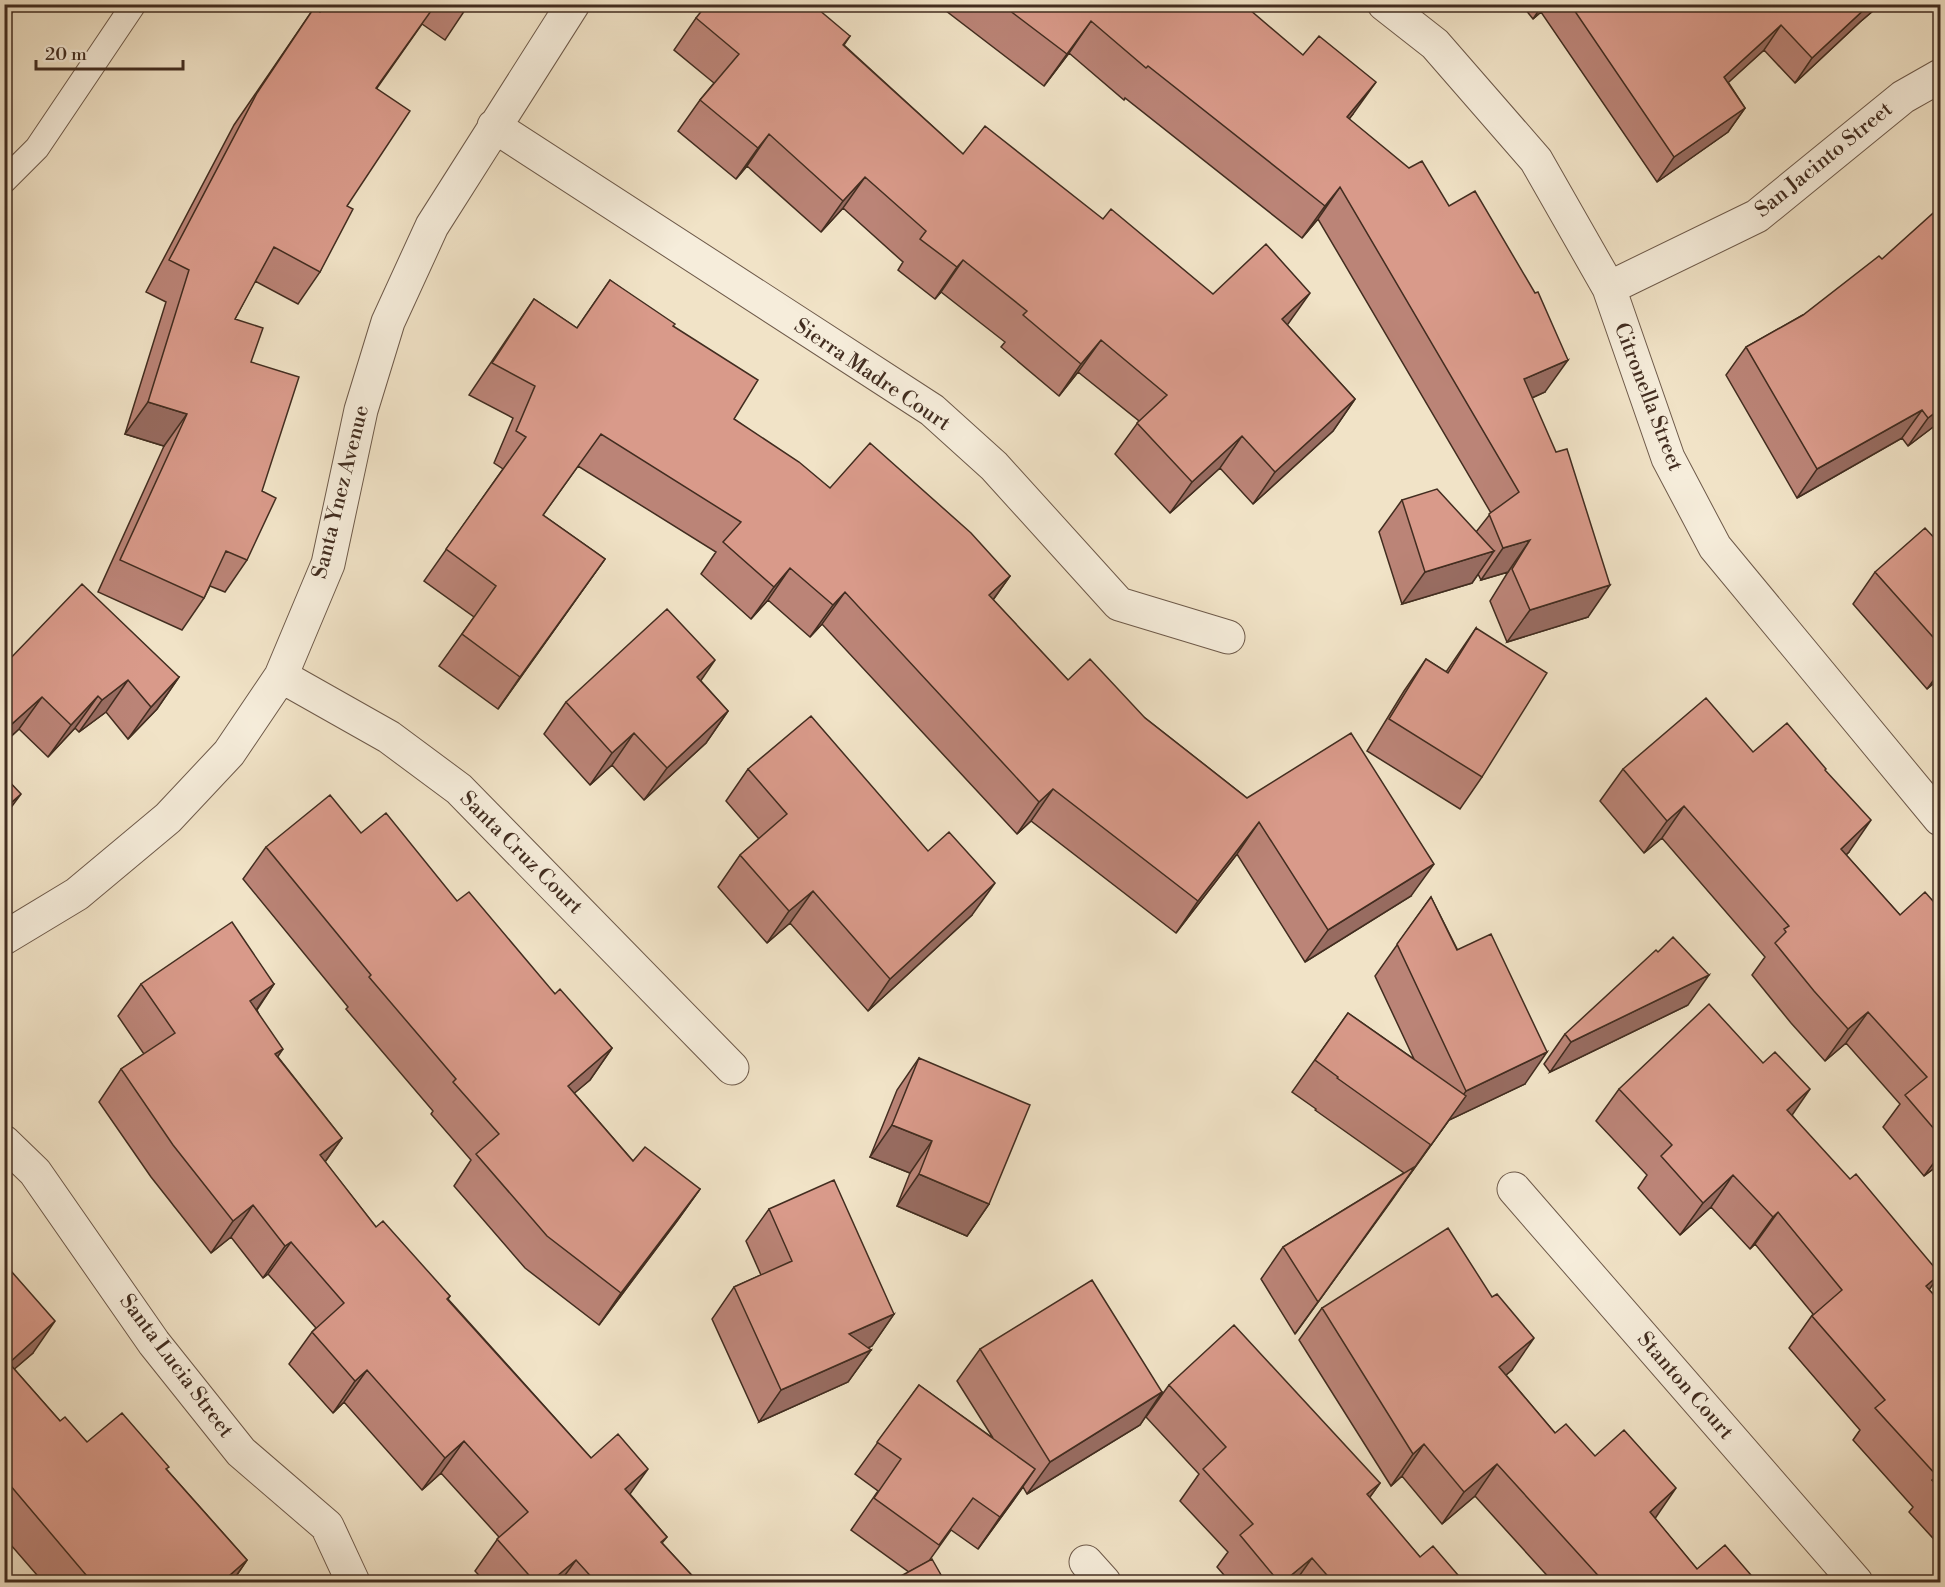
<svg xmlns="http://www.w3.org/2000/svg" width="1945" height="1587" font-family="'Libre Bodoni',serif">
  <style>
    .lines { fill: none; stroke-linecap: round; stroke-linejoin: round }
    .service-casing { stroke: #6e5a4a; stroke-width: 26 }
    .minor-casing { stroke: #6e5a4a; stroke-width: 35 }
    .service { stroke: #f6eddb; stroke-width: 24 }
    .minor { stroke: #f6eddb; stroke-width: 33 }
    .wall { fill: #bb8477; stroke: #422d20; stroke-width: 1.5 }
    .shaded-wall { fill: #986c61; stroke: #422d20; stroke-width: 1.5 }
    .building { fill: #d99a8a; stroke: #422d20; stroke-width: 1.5 }
    .labels { text-anchor: middle; dominant-baseline: central; stroke-width: 4.5; stroke-linejoin: round; paint-order: stroke }
    .street-label { font-size: 21px; fill: #422d20; stroke: #f6eddb }
  </style>
  <rect width="100%" height="100%" fill="#f1e3c7"/>
  <filter id="stains"><feTurbulence type="fractalNoise" baseFrequency=".00333" numOctaves="4"/><feColorMatrix values="0 0 0 0 .2 0 0 0 0 .09 0 0 0 0 .02 0 0 0 .5 -.17"/></filter>
  <radialGradient id="worn" r=".72"><stop offset=".6" stop-color="#630" stop-opacity="0"/><stop offset="1" stop-color="#630" stop-opacity=".3"/></radialGradient>
  <g class="lines">
    <defs>
      <path id="service" d="M4 181 37 148 134 4"/>
      <path id="minor" d="M1384 4 1435 44 1536 160 1609 288 1668 458 1715 547 1940 819
        M494 126 932 410 994 466 1119 604 1228 637
        M1609 288 1757 216 1903 97 1940 76
        M281 676 389 737 459 789 732 1068
        M4 938 77 894 168 818 229 753 281 676 328 564 361 410 388 322 432 226 573 4
        M4 1142 35 1172 154 1343 241 1452 327 1526 353 1582
        M1514 1189 1856 1582
        M1086 1562 1104 1582"/>
    </defs>
    <use href="#service" class="service-casing"/>
    <use href="#minor" class="minor-casing"/>
    <use href="#service" class="service"/>
    <use href="#minor" class="minor"/>
  </g>
  <path class="wall" d="M325 4H469L445 40 422 24 377 88 347 206 320 272 298 304 255 281 235 319 251 362 262 491 247 560 225 592 210 586 204 598 182 630 98 592 164 446 125 434 166 302 146 292 234 125 314 8 320 12Z
    M937 4H1196L1353 114 1349 119 1545 392 1532 398 1588 617 1507 642 1490 601 1508 572 1481 580 1478 574 1472 583 1402 604 1379 532 1402 500 1476 532 1491 513 1318 219 1302 238 1125 98 1124 100 1069 53 1044 86Z
    M1521 4H1881L1860 22 1795 83 1764 50 1728 82 1745 108 1728 132 1657 182 1541 12 1533 19Z
    M696 18 850 36 844 45 963 154 1103 219 1213 294 1287 325 1355 399 1333 431 1253 504 1220 468 1170 513 1115 454 1139 421 1078 372 1059 396 1001 347 1005 342 941 292 935 299 898 270 903 262 843 208 821 232 747 166 736 179 678 131 700 100 714 83 674 50Z
    M610 280 673 326 734 419 830 488 1010 576 993 600 1068 680 1145 718 1247 798 1411 896 1305 962 1237 854 1176 933 1031 821 1017 834 822 624 810 637 768 600 751 619 701 574 716 552 578 466 543 515 605 559 498 709 439 666 474 617 424 581 503 469 494 463 513 418 469 395 534 299 577 328Z
    M1803 315 1941 421 1908 446 1902 438 1797 498 1726 375 1746 347Z
    M1941 545V677L1927 689 1853 604 1875 572Z
    M1476 628 1482 777 1460 809 1367 751 1404 691 1426 659 1446 672Z
    M4 665 179 677 157 709 128 739 106 712 79 732 75 728 48 757 19 729 4 743Z
    M701 681 728 711 706 743 644 800 612 765 590 785 544 734 566 702Z
    M1753 752 1825 770 1849 852 1846 855 1900 915 1941 910V1163L1924 1176 1883 1127 1900 1104 1846 1043 1825 1061 1791 1023 1752 975 1765 957 1662 838 1644 853 1600 801 1623 769Z
    M748 769 972 915 868 1011 790 923 767 943 718 887 740 855 759 839 726 801Z
    M361 833 457 901 612 1048 590 1080 574 1093 633 1161 700 1189 677 1221 599 1325 525 1268 454 1186 471 1160 431 1114 433 1111 346 1009 348 1007 243 879 266 847Z
    M1431 897 1525 1084 1449 1120 1295 1334 1261 1279 1283 1247 1404 1173 1315 1110 1316 1109 1292 1092 1348 1013 1414 1059 1375 976Z
    M141 984H274L257 1010 278 1057 342 1138 325 1162 376 1227 450 1296 448 1299 591 1458 630 1494 667 1537 662 1543 698 1582H485L475 1571 499 1537 441 1473 422 1490 344 1402 333 1413 289 1364 312 1332 316 1328 268 1274 263 1278 231 1237 211 1253 151 1177 99 1102 121 1069 144 1054 118 1016Z
    M1688 1005 1550 1072 1544 1064 1565 1034Z
    M919 1058 989 1204 967 1236 897 1206 910 1173 870 1157 897 1090Z
    M1619 1089 1792 1115 1929 1290 1941 1303V1547L1909 1512 1913 1507 1853 1440 1860 1430 1789 1348 1813 1314 1755 1244 1750 1249 1711 1207 1680 1235 1638 1188 1647 1175 1596 1121Z
    M769 1209 894 1314 872 1346 868 1348 871 1350 848 1382 759 1422 712 1319 734 1287 761 1275 746 1241Z
    M4 1263 33 1353 14 1369 60 1421 87 1442 167 1470 247 1560 232 1582H43L4 1537Z
    M1322 1308 1512 1370 1506 1375 1555 1433 1595 1456 1655 1519 1697 1569 1757 1582H1553L1475 1496 1442 1524 1402 1476 1391 1486 1299 1340Z
    M980 1349 1162 1392 1140 1425 1027 1494 1023 1487 978 1549 951 1530 929 1561 909 1572 851 1530 878 1491 855 1474 919 1385 993 1438 957 1381Z
    M1169 1385 1380 1483 1369 1498 1420 1557 1464 1582H1230L1217 1567 1228 1552 1180 1501 1199 1474 1146 1417Z"/>
  <path class="shaded-wall" d="M1543 4H1546L1541 12 1533 19Z
    M1870 4H1881L1860 22 1795 83 1812 58Z
    M1091 21 1069 53 1044 86 1067 54Z
    M1781 25 1764 50 1707 102 1724 77Z
    M1376 82 1353 114 1325 149 1347 117Z
    M1745 108 1728 132 1657 182 1674 157Z
    M769 134 747 166 736 179 758 148Z
    M865 177 843 208 821 232 843 201Z
    M1340 187 1318 219 1302 238 1325 206Z
    M963 260 941 292 935 299 957 267Z
    M1310 293 1288 324 1260 350 1282 319Z
    M1101 340 1078 372 1059 396 1081 364Z
    M1568 360 1545 392 1502 411 1524 379Z
    M1355 399 1333 431 1253 504 1275 472Z
    M148 402 187 414 164 446 125 434Z
    M1941 408V421L1908 446 1928 418Z
    M1922 410 1902 438 1797 498 1817 469Z
    M1242 436 1220 468 1170 513 1192 482Z
    M1530 540 1508 572 1481 580 1503 548Z
    M1494 551 1472 583 1402 604 1425 572Z
    M605 559 582 591 498 709 520 677Z
    M790 568 768 600 751 619 774 587Z
    M1010 576 987 608 989 595Z
    M1610 585 1588 617 1507 642 1530 610Z
    M845 592 822 624 810 637 833 605Z
    M715 660 693 692 697 677Z
    M1941 670V677L1927 689Z
    M179 677 157 709 128 739 151 707Z
    M128 680 106 712 79 732 102 700Z
    M98 696 75 728 48 757 71 725Z
    M42 697 19 729 4 743V731Z
    M728 711 706 743 644 800 667 768Z
    M634 733 612 765 590 785 612 753Z
    M1053 789 1031 821 1017 834 1039 802Z
    M21 794 4 817V809Z
    M1684 806 1662 838 1644 853 1667 821Z
    M1871 820 1849 852 1818 881 1841 849Z
    M1259 822 1237 854 1176 933 1198 901Z
    M1434 864 1411 896 1305 962 1328 930Z
    M995 883 972 915 868 1011 890 979Z
    M813 891 790 923 767 943 789 911Z
    M1709 975 1688 1005 1550 1072 1571 1042Z
    M274 984 252 1016 250 1001Z
    M1868 1012 1846 1043 1825 1061 1848 1029Z
    M612 1048 590 1080 545 1118 568 1086Z
    M283 1049 261 1081 275 1054Z
    M1547 1052 1525 1084 1449 1120 1408 1177 1448 1120 1443 1123 1466 1091Z
    M1810 1089 1788 1121 1787 1110Z
    M892 1125 932 1141 910 1173 870 1157Z
    M342 1138 319 1170 320 1155Z
    M1941 1153V1163L1924 1176Z
    M1414 1168 1392 1200 1295 1334 1318 1302Z
    M919 1174 989 1204 967 1236 897 1206Z
    M1733 1175 1711 1207 1680 1235 1703 1203Z
    M700 1189 677 1221 599 1325 621 1293Z
    M253 1205 231 1237 211 1253 233 1221Z
    M1778 1212 1755 1244 1750 1249 1773 1217Z
    M291 1242 268 1274 263 1278 285 1246Z
    M1940 1274 1918 1306 1926 1286Z
    M894 1314 872 1346 827 1366 849 1334Z
    M55 1321 33 1353 4 1378 9 1363Z
    M1534 1338 1512 1370 1477 1399 1499 1367Z
    M871 1350 848 1382 759 1422 781 1390Z
    M367 1370 344 1402 333 1413 355 1381Z
    M1162 1392 1140 1425 1027 1494 1050 1462Z
    M464 1441 441 1473 422 1490 445 1458Z
    M1424 1444 1402 1476 1391 1486 1413 1454Z
    M1497 1464 1475 1496 1442 1524 1464 1492Z
    M648 1469 625 1501V1489Z
    M1035 1469 1013 1501 978 1549 1000 1517Z
    M1380 1483 1357 1515 1367 1494Z
    M1676 1488 1654 1520 1650 1512Z
    M1312 1558 1295 1582H1283Z
    M247 1560 232 1582H222Z
    M576 1560 560 1582H550Z"/>
  <path class="building" d="M4 4H18L4 24Z
    M325 4H436L376 88 410 111 347 206 353 209 320 272 274 247 235 319 263 328 251 362 299 377 262 491 276 498 247 560 226 551 204 598 120 560 187 414 148 402 189 270 169 260 257 93 314 8 320 12Z
    M707 4H812L850 36 843 45 963 154 985 126 1103 219 1111 209 1213 294 1266 244 1310 293 1282 319 1355 399 1275 472 1242 436 1192 482 1137 423 1167 395 1101 340 1081 364 1023 315 1027 311 963 260 957 267 920 239 926 231 865 177 843 201 769 134 758 148 700 100 739 54 696 18Z
    M1001 4H1243L1303 55 1319 36 1376 82 1347 117 1409 168 1422 161 1449 206 1475 191 1535 293 1538 292 1568 360 1524 379 1556 452 1567 449 1610 585 1530 610 1512 569 1530 540 1503 548 1489 514 1519 492 1340 187 1325 206 1148 66 1146 68 1091 21 1067 54Z
    M1570 4H1870L1812 58 1781 25 1724 77 1745 108 1674 157Z
    M1941 206V408L1928 418 1922 410 1817 469 1746 347 1803 315 1879 256 1882 259Z
    M610 280 675 324 673 326 758 380 734 419 799 462 830 488 870 443 971 533 1010 576 989 595 1068 680 1090 659 1145 718 1247 798 1351 733 1434 864 1328 930 1259 822 1198 901 1053 789 1039 802 845 592 833 605 790 568 774 587 723 542 741 522 601 434 543 515 605 559 520 677 462 634 496 586 446 549 526 437 516 431 535 386 492 363 534 299 577 328Z
    M1437 489 1494 551 1425 572 1402 500Z
    M1925 528 1941 545V646L1875 572Z
    M82 584 179 677 151 707 128 680 102 700 98 696 71 725 42 697 4 731V665Z
    M667 609 715 660 697 677 728 711 667 768 634 733 612 753 566 702Z
    M1476 628 1547 673 1482 777 1389 719 1426 659 1448 673Z
    M1706 698 1753 752 1787 723 1826 769 1825 770 1871 820 1841 849 1900 915 1925 892 1941 910V962L1937 965 1941 970V1137L1905 1095 1927 1077 1868 1012 1848 1029 1814 991 1775 943 1786 932 1784 929 1789 926 1684 806 1667 821 1623 769Z
    M811 716 928 851 949 832 995 883 890 979 813 891 789 911 740 855 787 814 748 769Z
    M4 776 21 794 4 809Z
    M330 795 361 833 386 813 457 901 469 892 555 994 560 989 612 1048 568 1086 633 1161 645 1147 700 1189 621 1293 547 1236 476 1154 499 1134 453 1082 456 1079 369 977 371 975 266 847Z
    M1431 897 1457 950 1491 934 1547 1052 1466 1091 1397 944Z
    M232 922 274 984 250 1001 283 1049 275 1054 342 1138 320 1155 376 1227 383 1221 450 1296 447 1299 591 1458 618 1434 648 1469 625 1489 667 1537 661 1542 698 1582H596L576 1560 550 1582H535L497 1539 528 1512 464 1441 445 1458 367 1370 355 1381 312 1332 344 1303 291 1242 285 1246 253 1205 233 1221 173 1145 121 1069 175 1033 141 984Z
    M1673 937 1709 975 1571 1042 1565 1034 1656 950 1658 952Z
    M1709 1004 1763 1063 1775 1052 1810 1089 1787 1110 1850 1179 1856 1174 1940 1274 1926 1286 1941 1303V1490L1932 1480 1937 1476 1875 1408 1885 1400 1812 1316 1842 1290 1778 1212 1773 1217 1733 1175 1703 1203 1661 1156 1672 1145 1619 1089Z
    M1348 1013 1466 1096 1431 1145 1337 1078 1338 1077 1315 1060Z
    M919 1058 1030 1105 989 1204 919 1174 932 1141 892 1125Z
    M1414 1167V1168L1318 1302 1283 1247Z
    M834 1180 894 1314 849 1334 871 1350 781 1390 734 1287 792 1261 769 1209Z
    M1448 1228 1492 1297 1497 1294 1534 1338 1499 1367 1555 1433 1566 1424 1595 1456 1624 1430 1676 1488 1650 1512 1697 1569 1725 1545 1757 1582H1604L1497 1464 1464 1492 1424 1444 1413 1454 1322 1308Z
    M4 1263 55 1321 9 1363 60 1421 65 1417 87 1442 122 1413 169 1467 166 1469 247 1560 222 1582H92L4 1478Z
    M1092 1280 1162 1392 1050 1462 980 1349Z
    M1234 1325 1380 1483 1367 1494 1420 1557 1433 1546 1464 1582H1333L1312 1558 1283 1582H1279L1240 1535 1253 1524 1203 1469 1226 1447 1169 1385Z
    M919 1385 1035 1469 1000 1517 973 1498 939 1545 874 1498 901 1459 877 1442Z
    M932 1559 945 1582H890Z"/>
  <g class="labels">
    <g class="street-label">
      <text transform="translate(1824 160) rotate(-39)">San Jacinto Street</text>
      <text transform="translate(872 375) rotate(34)">Sierra Madre Court</text>
      <text transform="translate(1648 397) rotate(69)">Citronella Street</text>
      <text transform="translate(341 492) rotate(-76)">Santa Ynez Avenue</text>
      <text transform="translate(521 853) rotate(45)">Santa Cruz Court</text>
      <text transform="translate(176 1366) rotate(53)">Santa Lucia Street</text>
      <text transform="translate(1685 1386) rotate(49)">Stanton Court</text>
    </g>
  </g>
  <rect width="1945" height="1587" fill="none" stroke="#f1e3c7" stroke-width="24"/>
  <rect x="6" y="6" width="1933" height="1575" fill="none" stroke="#422d20" stroke-width="3"/>
  <rect x="12" y="12" width="1921" height="1563" fill="none" stroke="#422d20" stroke-width="1.5"/>
  <path d="M36 60v9h147v-9" fill="none" stroke="#422d20" stroke-width="3"/>
  <text x="45" y="60" font-size="18" fill="#422d20" stroke="#f6eddb" stroke-width="4.5" paint-order="stroke">20 m</text>
  <rect width="100%" height="100%" filter="url(#stains)"/>
  <rect width="100%" height="100%" fill="url(#worn)"/>
</svg>
